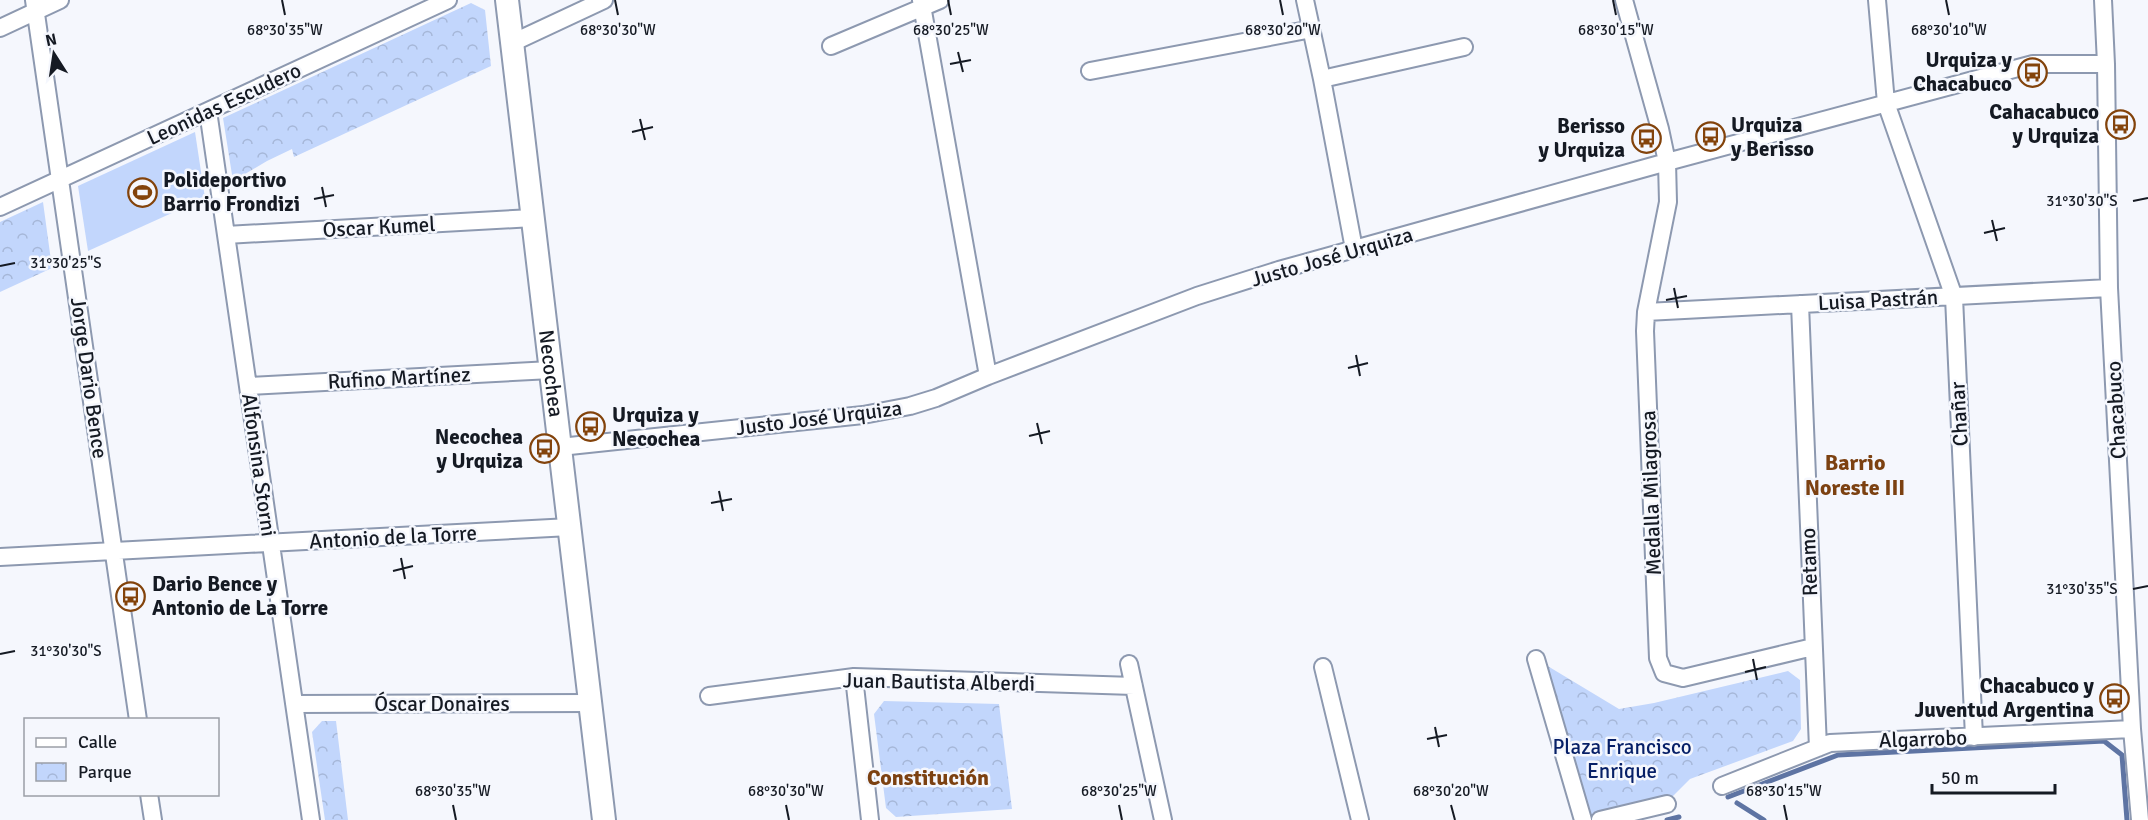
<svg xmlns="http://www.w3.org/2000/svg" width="2148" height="820" font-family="Signika,sans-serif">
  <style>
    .grass { fill: #c2d6fc }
    .park { fill: url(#park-crowns) }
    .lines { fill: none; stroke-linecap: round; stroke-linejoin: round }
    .stream { stroke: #5e74a3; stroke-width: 5 }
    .minor-casing { stroke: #8d99b0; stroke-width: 20 }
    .secondary-casing { stroke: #8d99b0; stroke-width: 26 }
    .minor { stroke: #fff; stroke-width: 16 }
    .secondary { stroke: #fff; stroke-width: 22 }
    .ticks { fill: none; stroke: #151a23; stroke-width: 2 }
    .labels { text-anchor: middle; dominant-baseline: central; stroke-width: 5; stroke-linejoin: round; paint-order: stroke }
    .poi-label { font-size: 21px; font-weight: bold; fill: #151a23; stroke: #f5f7fd; text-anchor: end }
    .street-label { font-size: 21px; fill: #151a23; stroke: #f5f7fd }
    .park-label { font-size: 21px; fill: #061f67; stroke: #f5f7fd }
    .neighbourhood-label { font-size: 22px; font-weight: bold; fill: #7c4111; stroke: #f5f7fd }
    .ticks-label { font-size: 15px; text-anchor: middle; fill: #151a23; stroke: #f5f7fd; stroke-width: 5; stroke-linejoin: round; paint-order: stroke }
  </style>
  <defs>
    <pattern id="park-crowns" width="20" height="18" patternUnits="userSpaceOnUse" patternTransform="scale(1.5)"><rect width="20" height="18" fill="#c2d6fc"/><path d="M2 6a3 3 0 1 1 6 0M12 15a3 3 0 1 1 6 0" fill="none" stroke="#a6b7d8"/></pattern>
  </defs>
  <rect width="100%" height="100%" fill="#f5f7fd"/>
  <path class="grass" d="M195 132 205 198 88 251 78 186Z"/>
  <path class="park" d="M471 3 485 10 491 66 294 157 292 149 267 161 233 181 223 118Z
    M43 202 52 268 0 292V222Z
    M1536 659 1619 709 1654 703 1788 671 1800 680 1801 729 1793 741 1690 779 1673 796 1596 820H1583Z
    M884 701 999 704 1012 809 896 817 886 808 874 714Z
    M322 721H336L348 820H325L312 732Z"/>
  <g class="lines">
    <path class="stream" d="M1728 797 1838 755 2104 741 2122 755 2127 820
      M1737 803 1764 820
      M1667 820 1679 817"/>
    <defs>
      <path id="minor" d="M34 0 138 720
        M921 0 988 376
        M1305 0 1322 79 1354 249
        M1624 0 1660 129 1667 162 1668 202 1646 312 1645 331 1658 658 1664 673 1683 678 1813 647
        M1877 0 1886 103 1954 297 1974 737
        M2103 0 2106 64 2109 288 2132 729 2140 820
        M0 28 60 0
        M512 43 604 0
        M831 46 940 0
        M1090 71 1312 29
        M1322 79 1464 47
        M208 111 311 820
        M0 207 448 0
        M226 235 533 218
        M1800 304 1818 748
        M1646 312 2109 288
        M248 386 551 370
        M560 447 863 415 910 406 936 398 988 376 1197 296 1279 270 1667 162 2033 64H2106
        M0 557 570 527
        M1536 659 1583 820
        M1129 664 1163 820
        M1323 667 1360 820
        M854 677 870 820
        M709 696 854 677 1134 686
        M294 704 591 703
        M1722 786 1830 743 2132 729
        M149 794 153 820
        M1600 820 1667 804"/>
      <g id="secondary">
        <path id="s1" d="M507 0 604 820"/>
      </g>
    </defs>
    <use href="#minor" class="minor-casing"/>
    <use href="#secondary" class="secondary-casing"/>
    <use href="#minor" class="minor"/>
    <use href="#secondary" class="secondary"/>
  </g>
  <path class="ticks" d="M282 0 285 15M615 0 618 15M948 0 951 15M1280 0 1283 15M1613 0 1616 15M1946 0 1949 15M958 52 963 72M950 64 971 60M640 119 645 140M632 132 653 127M322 187 326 207M314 199 334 195M2133 201 2148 198M1992 220 1997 241M1984 233 2005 228M0 266 15 263M1674 288 1678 308M1666 300 1687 296M1356 355 1360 376M1348 368 1368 363M1037 423 1042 444M1029 436 1050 431M719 491 723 511M711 503 732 499M401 558 405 579M393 571 413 566M2133 589 2148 586M0 654 15 651M1753 659 1757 680M1745 672 1766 667M1435 727 1439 747M1427 739 1447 735M453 805 456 820M786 805 789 820M1119 805 1122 820M1451 805 1455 820M1784 805 1787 820"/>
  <defs>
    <symbol id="bus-ring" viewBox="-11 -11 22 22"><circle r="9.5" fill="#f5f7fd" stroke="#83430b" stroke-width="1.5"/><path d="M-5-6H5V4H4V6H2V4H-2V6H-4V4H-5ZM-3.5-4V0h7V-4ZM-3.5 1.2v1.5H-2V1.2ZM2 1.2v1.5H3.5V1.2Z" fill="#83430b"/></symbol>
    <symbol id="stadium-ring" viewBox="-11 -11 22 22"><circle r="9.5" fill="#f5f7fd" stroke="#83430b" stroke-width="1.5"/><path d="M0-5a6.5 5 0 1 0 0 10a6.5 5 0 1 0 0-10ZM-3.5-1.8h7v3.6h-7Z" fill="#83430b"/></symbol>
  </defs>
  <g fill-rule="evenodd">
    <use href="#bus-ring" x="2016" y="56" width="33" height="33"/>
    <use href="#bus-ring" x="2104" y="108" width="33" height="33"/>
    <use href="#bus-ring" x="1694" y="120" width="33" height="33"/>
    <use href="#bus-ring" x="1630" y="122" width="33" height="33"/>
    <use href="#stadium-ring" x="126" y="176" width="33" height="33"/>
    <use href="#bus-ring" x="574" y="410" width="33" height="33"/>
    <use href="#bus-ring" x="528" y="432" width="33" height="33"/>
    <use href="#bus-ring" x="114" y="580" width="33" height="33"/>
    <use href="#bus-ring" x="2098" y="682" width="33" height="33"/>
  </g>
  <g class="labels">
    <g class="poi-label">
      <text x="2012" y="60">Urquiza y<tspan x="2012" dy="24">Chacabuco</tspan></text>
      <text x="2099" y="112">Cahacabuco<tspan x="2099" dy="24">y Urquiza</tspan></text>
      <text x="1731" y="125" text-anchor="start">Urquiza<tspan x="1731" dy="24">y Berisso</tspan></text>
      <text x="1625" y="126">Berisso<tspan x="1625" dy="24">y Urquiza</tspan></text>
      <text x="163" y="180" text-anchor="start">Polideportivo<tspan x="163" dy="24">Barrio Frondizi</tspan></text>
      <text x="612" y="415" text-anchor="start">Urquiza y<tspan x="612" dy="24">Necochea</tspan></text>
      <text x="523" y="437">Necochea<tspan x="523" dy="24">y Urquiza</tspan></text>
      <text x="152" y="584" text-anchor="start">Dario Bence y<tspan x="152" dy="24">Antonio de La Torre</tspan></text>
      <text x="2094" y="686">Chacabuco y<tspan x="2094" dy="24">Juventud Argentina</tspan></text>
    </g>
    <g class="street-label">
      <text transform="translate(224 104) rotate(-25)">Leonidas Escudero</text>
      <text transform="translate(379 227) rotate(-3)">Oscar Kumel</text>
      <text transform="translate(1332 257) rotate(-16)">Justo José Urquiza</text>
      <text transform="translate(1878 300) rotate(-3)">Luisa Pastrán</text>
      <text stroke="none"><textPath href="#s1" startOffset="376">Necochea</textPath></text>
      <text transform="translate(89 378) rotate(82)">Jorge Dario Bence</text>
      <text transform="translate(399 378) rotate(-3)">Rufino Martínez</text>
      <text transform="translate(2116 410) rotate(-93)">Chacabuco</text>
      <text transform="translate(1959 414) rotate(-93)">Chañar</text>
      <text transform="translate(819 418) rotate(-7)">Justo José Urquiza</text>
      <text transform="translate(259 465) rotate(82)">Alfonsina Storni</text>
      <text transform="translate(1651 493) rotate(-92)">Medalla Milagrosa</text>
      <text transform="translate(393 537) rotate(-3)">Antonio de la Torre</text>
      <text transform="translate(1809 562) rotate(-92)">Retamo</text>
      <text transform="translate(939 682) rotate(1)">Juan Bautista Alberdi</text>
      <text x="442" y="704">Óscar Donaires</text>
      <text transform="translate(1923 739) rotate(-2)">Algarrobo</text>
    </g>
    <g class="park-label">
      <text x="1622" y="747">Plaza Francisco<tspan x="1622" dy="24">Enrique</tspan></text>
    </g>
    <g class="neighbourhood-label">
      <text x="1855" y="462">Barrio<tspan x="1855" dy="25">Noreste III</tspan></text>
      <text x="928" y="777">Constitución</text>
    </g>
  </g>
  <g class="ticks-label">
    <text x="285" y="35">68°30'35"W</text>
    <text x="618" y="35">68°30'30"W</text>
    <text x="951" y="35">68°30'25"W</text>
    <text x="1283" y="35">68°30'20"W</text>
    <text x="1616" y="35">68°30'15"W</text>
    <text x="1949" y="35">68°30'10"W</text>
    <text x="2082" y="206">31°30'30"S</text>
    <text x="66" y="268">31°30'25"S</text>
    <text x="2082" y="594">31°30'35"S</text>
    <text x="66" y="656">31°30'30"S</text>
    <text x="453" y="796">68°30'35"W</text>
    <text x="786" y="796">68°30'30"W</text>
    <text x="1119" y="796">68°30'25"W</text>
    <text x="1451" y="796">68°30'20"W</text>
    <text x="1784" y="796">68°30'15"W</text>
  </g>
  <rect x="24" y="718" width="195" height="78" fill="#f5f7fd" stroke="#9b9fa6" stroke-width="1.5"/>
  <rect x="36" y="738" width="30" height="9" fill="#ffffff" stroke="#9b9fa6" stroke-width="1.5"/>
  <text x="78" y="748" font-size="18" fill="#151a23">Calle</text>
  <rect x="36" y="763" width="30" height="18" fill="url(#park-crowns)" stroke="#9b9fa6" stroke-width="1.5"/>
  <text x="78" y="778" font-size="18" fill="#151a23">Parque</text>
  <g transform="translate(54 54) rotate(348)" stroke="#f5f7fd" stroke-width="4.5" paint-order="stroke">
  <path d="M0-4.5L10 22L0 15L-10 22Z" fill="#151a23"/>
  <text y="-9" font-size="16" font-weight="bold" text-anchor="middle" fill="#151a23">N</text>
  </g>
  <path d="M1932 784v9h123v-9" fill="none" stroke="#151a23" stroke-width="3"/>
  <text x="1941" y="784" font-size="18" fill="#151a23" stroke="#f5f7fd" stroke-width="4.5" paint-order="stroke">50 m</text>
</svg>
